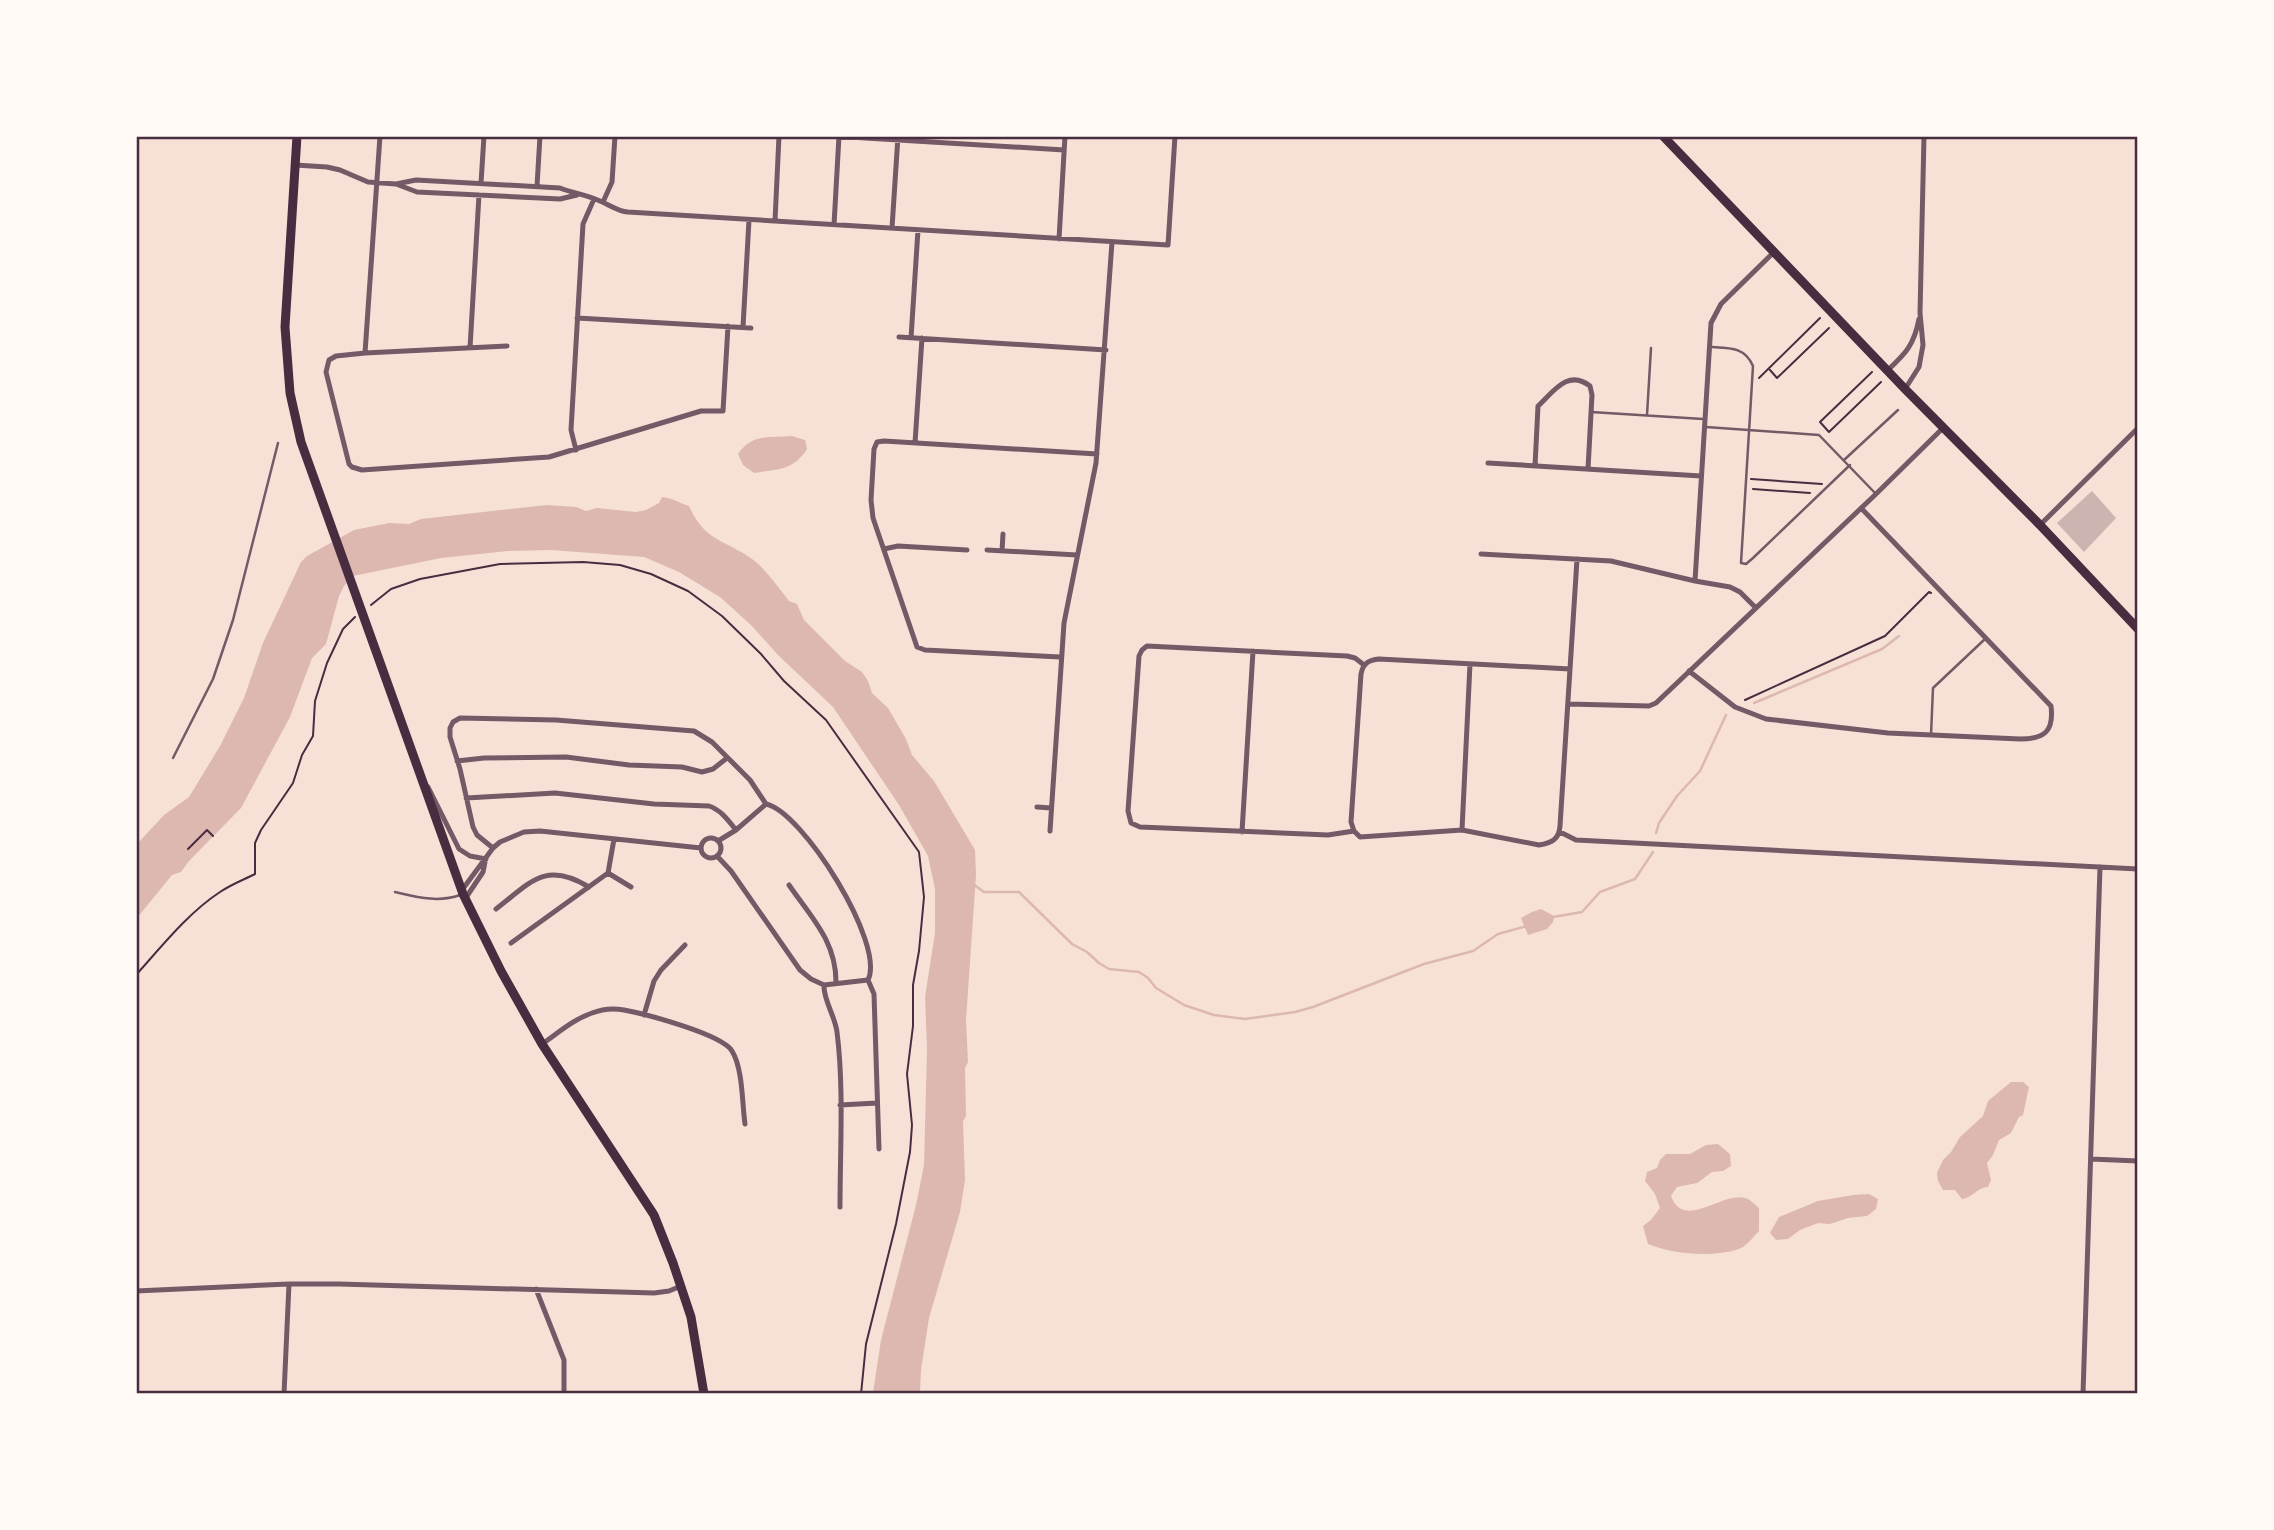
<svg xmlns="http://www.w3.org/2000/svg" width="2274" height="1530" font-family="'Source Sans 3',sans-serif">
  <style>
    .water { fill: #dcb8b0 }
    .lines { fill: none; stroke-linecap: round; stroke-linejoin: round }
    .stream { stroke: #dcb8b0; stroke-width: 2.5 }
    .building { fill: #ccb4b1 }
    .path { stroke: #4a2c40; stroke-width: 2 }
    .service { stroke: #755966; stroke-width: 2.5 }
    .minor { stroke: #755966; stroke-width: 5 }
    .primary { stroke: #4a2c40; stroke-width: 9 }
    .tram { stroke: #8f747c; stroke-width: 2 }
    .neatline { fill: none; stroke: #4a2c40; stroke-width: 2.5 }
  </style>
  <rect width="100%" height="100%" fill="#f7e1d7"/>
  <path class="water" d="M792 436 805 440 807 449C793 471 778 469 754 473L743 465 738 454C753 433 769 438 792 436Z
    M662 497C673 498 679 503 689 506 705 542 724 539 752 559 766 569 778 587 789 601L797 604 804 620 845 661 862 672 868 681 872 693 888 708 906 739 912 755 934 781 975 850 976 875 966 1020 968 1062 965 1068 966 1116 963 1121 965 1180 960 1212 929 1318 921 1370 920 1393H873L881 1340 916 1205 924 1165 927 1049 925 997 935 933V889L928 856 899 805 833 707 778 655 751 625 720 597 679 572 644 557 551 550 508 551 441 558 353 576 344 586 339 596 326 644 312 658 290 717 241 808 189 861 181 872 172 875 137 918V844L164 815 189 797 220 746 244 698 263 643 301 562 307 556 354 530 389 523 409 524 421 519 547 505 576 507 586 511 597 508 636 512 646 510 659 503Z
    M1541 909 1554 916 1553 922 1547 929 1528 935 1521 918 1532 912Z
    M2011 1082H2023L2029 1087 2023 1115 2019 1117 2011 1133 1999 1140 1993 1155 1987 1163 1991 1180 1988 1187C1978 1187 1972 1198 1962 1199L1955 1190H1943L1938 1181 1937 1173 1943 1160 1951 1152 1960 1137 1983 1116 1988 1101Z
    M1718 1144 1730 1154 1731 1166 1723 1171 1712 1172 1697 1183 1677 1187 1671 1196C1684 1231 1721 1192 1745 1198 1750 1199 1755 1205 1759 1208V1231C1754 1236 1749 1243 1743 1247 1719 1259 1671 1254 1648 1244L1643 1226 1651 1220 1660 1208 1655 1194 1645 1181 1647 1172 1657 1168 1660 1160 1666 1154H1690L1706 1145Z
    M1869 1194 1878 1199 1876 1209 1867 1216 1848 1218 1830 1224 1818 1223 1800 1230 1788 1239 1776 1240 1770 1233 1779 1217 1818 1201 1853 1195Z"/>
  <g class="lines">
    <path class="stream" d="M1754 703 1882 649 1899 636
      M1656 833 1659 823 1677 796 1700 771 1726 715
      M973 884 984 892H1019L1072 944 1087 952 1099 963 1109 969 1139 972 1148 978 1156 988 1184 1005 1214 1015 1245 1019 1295 1012 1313 1007 1424 964 1473 951 1498 934 1527 926
      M1553 917 1582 912 1600 892 1635 879 1653 852"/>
  </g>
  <path class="building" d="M2092 491 2116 518 2084 552 2057 523Z"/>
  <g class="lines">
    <path class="path" d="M1770 370 1777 378 1829 328
      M1759 378 1820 318
      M1829 432 1820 422 1872 372
      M1829 432 1881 382
      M1751 479 1822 484
      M1753 489 1810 493
      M371 605 391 589 420 579 500 564 583 562 620 565 651 574 688 591 722 616 761 654 784 681 826 720 919 852 924 897 919 951 913 985V1026L907 1074 912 1125 910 1152 896 1224 866 1344 861 1394
      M1745 700 1885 636 1929 592 1931 593
      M188 849 207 830 213 836
      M136 975C162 946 188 913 220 892 230 885 243 880 255 874V843L261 830 293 783 302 755 313 736 315 701 327 663 343 629 355 617"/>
    <path class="service" d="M1711 347C1730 348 1745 347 1753 366L1741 563 1746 564 1753 558 1850 465
      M1591 412 1703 419
      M1647 415 1651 348
      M1706 427 1819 435 1876 494
      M1844 460 1898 410
      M1931 735 1933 688 1985 639
      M173 758 213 679 233 620 278 443
      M395 892C417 897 438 903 460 895"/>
    <path class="minor" d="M832 136 1064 150
      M295 165 327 167 340 170 368 182 396 184 417 192 560 199 577 195
      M481 183 484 136
      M396 184 416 180 560 188C573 193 587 195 600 201 610 205 617 211 628 212L1168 245 1175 136
      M537 186 540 136
      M603 202 612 182 615 136
      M775 221 779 136
      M834 225 839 136
      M892 228 898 136
      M1059 239 1065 136
      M577 318 751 328
      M743 327 749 220
      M899 337 1106 350
      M911 338 918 230
      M507 346 365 353 336 356 329 360 326 372 349 464 352 467 362 470 549 457 701 411H723L728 326
      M470 348 479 195
      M365 353 380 136
      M1888 370C1906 353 1914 345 1919 319
      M1905 389 1919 367 1923 345 1920 313 1924 136
      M915 443 922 338
      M576 450 571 430 583 224 594 199
      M1488 463 1701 476
      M1535 466 1538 406C1554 391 1568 369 1590 386L1592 395 1588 469
      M2040 525 2138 428
      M884 549 898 546 967 550
      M987 550 1077 555
      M1002 551 1003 534
      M1481 554 1611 561 1695 581 1730 587 1740 592 1756 608
      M1695 581 1711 323 1721 304 1774 252
      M1060 657 925 650 917 647 873 518 871 500 874 449 877 442 884 441 1097 454
      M1570 669 1379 659C1369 660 1363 663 1361 674L1351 822 1354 831 1360 837 1462 830 1539 845C1551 843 1559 840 1560 826L1576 575 1577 559
      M1689 671 1735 707 1766 719 1888 733 2020 739C2045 739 2054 731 2051 706L1861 508
      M1568 704 1649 706 1656 703 1876 494 1943 428
      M457 761 484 758 566 757 629 765 682 767 702 772 713 769 727 758
      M428 787 459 849 470 856 486 859
      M466 798 555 793 654 804 709 806C721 810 728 820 736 830
      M766 804C802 811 886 944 868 980L824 985
      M1037 807 1051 808
      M1462 830 1470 664
      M1050 831 1064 623 1096 463 1112 242
      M1354 831 1328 835 1140 827 1131 823 1128 811 1139 656 1142 650 1147 646 1347 656 1355 658 1364 665
      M1242 832 1253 651
      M1560 832 1576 840 2138 869
      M701 848a10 10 0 1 1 20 0a10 10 0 1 1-20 0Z
      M718 841 736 830 766 804
      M493 848 477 835 473 827 460 769 450 737V728L453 722 460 718 556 720 694 731 712 742 750 780 766 804
      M717 856 731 871 800 970 811 979 824 985C823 999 835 1016 837 1032 844 1087 840 1151 840 1207
      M608 873 631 887
      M789 885C811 917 836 941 836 982
      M462 890 493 848 500 842 524 832 540 831 701 848
      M465 899 483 872 485 862
      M496 909C530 883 545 860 589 887
      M511 943 608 873 614 839
      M868 980 874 994 879 1149
      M644 1015 654 981 661 970 685 945
      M542 1044C558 1033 574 1019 592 1013 602 1009 614 1008 624 1010 645 1014 722 1034 732 1051 743 1069 742 1103 745 1124
      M840 1105 877 1103
      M2091 1159 2138 1161
      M536 1289 564 1360V1394
      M136 1291 289 1284H339L654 1293 669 1291 681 1286
      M284 1394 289 1284
      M2083 1394 2100 867"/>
    <path class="primary" d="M297 136 285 327 290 393 301 442 463 894 501 971 542 1044 654 1215 673 1263 691 1317 704 1394
      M1663 136 1905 389 2040 525 2138 629"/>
    <path class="tram" d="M272 138V136"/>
  </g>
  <rect width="2274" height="1530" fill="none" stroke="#fffaf5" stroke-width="276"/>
  <rect x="138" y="138" width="1998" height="1254" class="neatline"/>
</svg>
